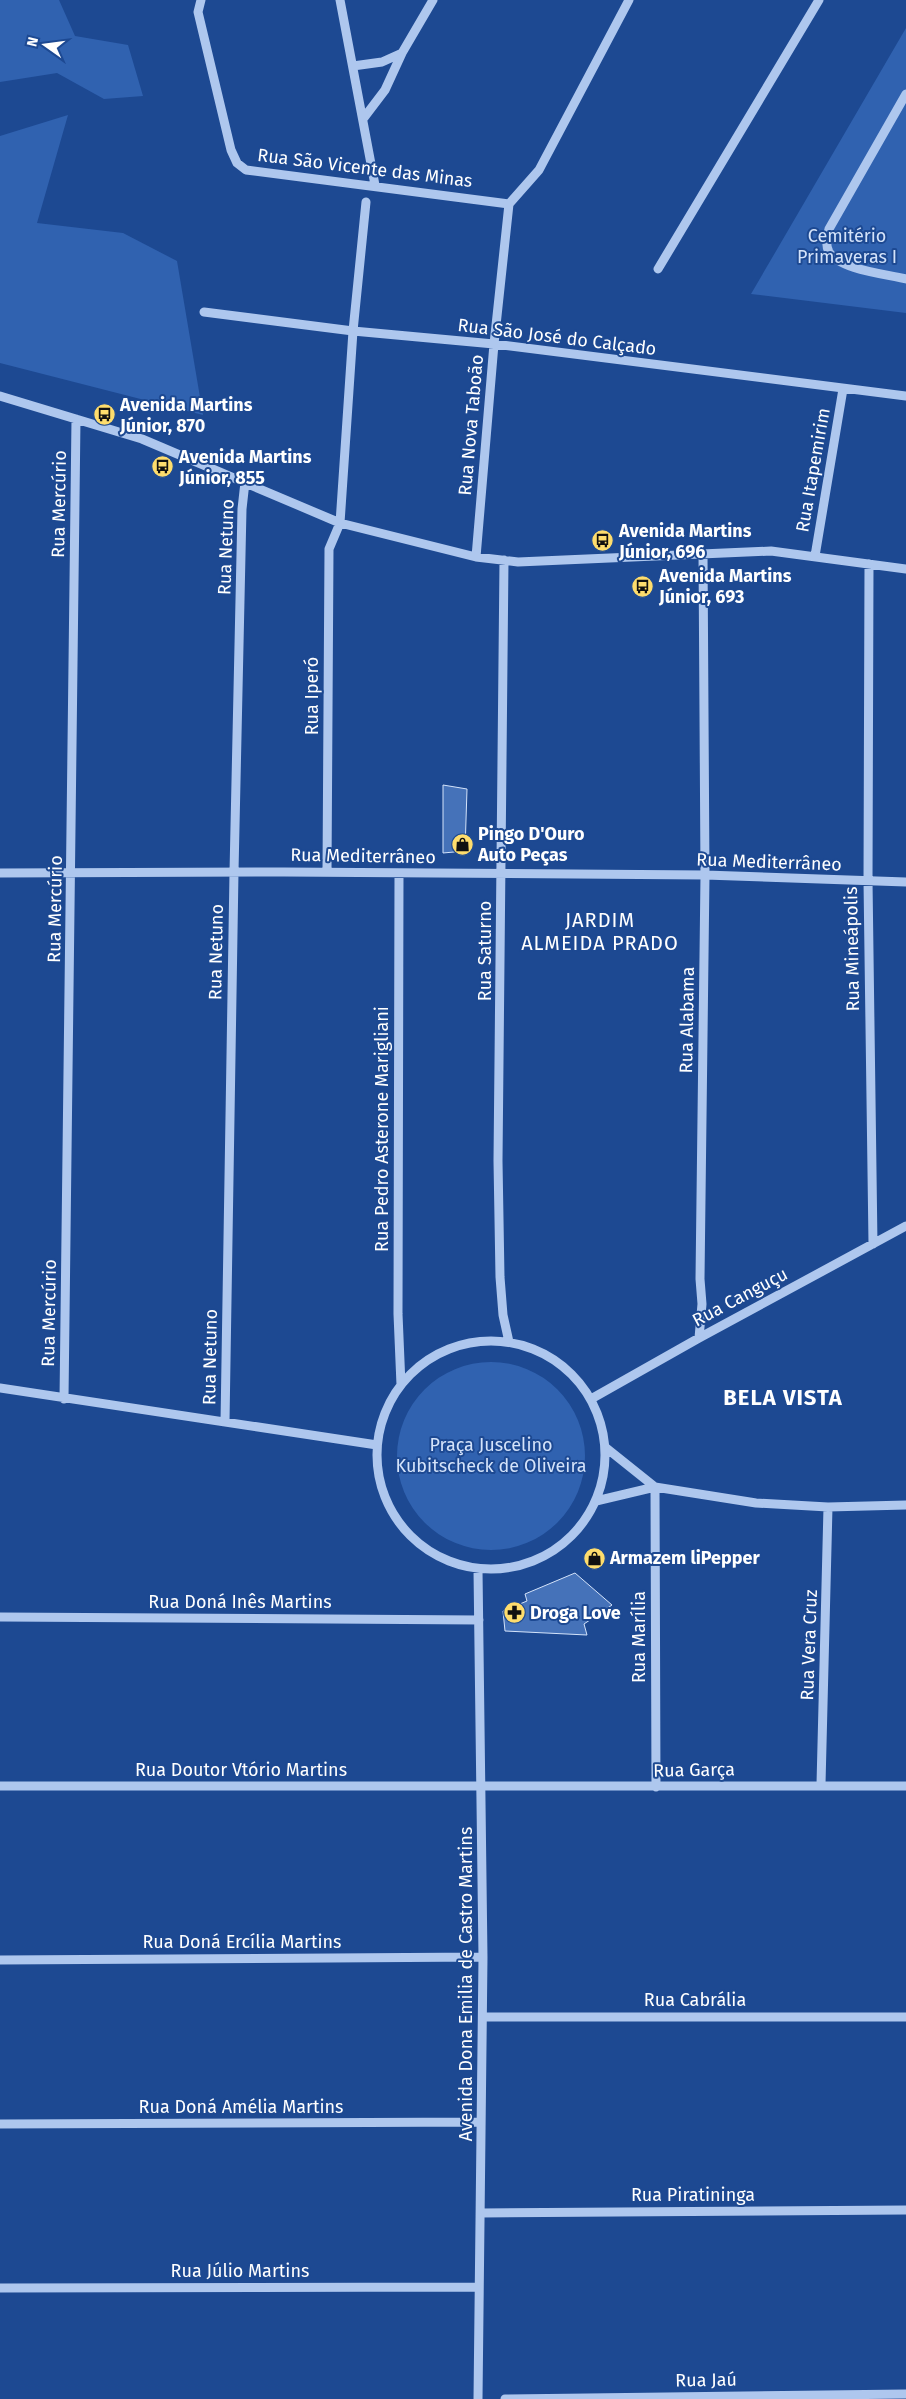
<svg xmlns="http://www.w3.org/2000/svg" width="906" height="2399" font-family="'Fira Sans',sans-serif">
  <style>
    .green { fill: #3062b0 }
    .building { fill: #4572b9; stroke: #d4e3fa }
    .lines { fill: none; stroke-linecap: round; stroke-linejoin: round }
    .minor { stroke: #aec7ee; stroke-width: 9 }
    .labels { text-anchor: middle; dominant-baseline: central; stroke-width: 4; stroke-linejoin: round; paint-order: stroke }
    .street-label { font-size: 18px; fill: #fff; stroke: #1d4992 }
    .park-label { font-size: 18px; fill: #d4e3fa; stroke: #1d4992 }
    .poi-label { font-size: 18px; font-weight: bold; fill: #fff; stroke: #1d4992; text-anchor: start }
    .quarter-label { font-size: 20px; letter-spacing: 1px; fill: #fff; stroke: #1d4992 }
    .district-label { font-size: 22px; font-weight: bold; letter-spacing: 1px; fill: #fff; stroke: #1d4992 }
  </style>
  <rect width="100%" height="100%" fill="#1d4992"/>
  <path class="green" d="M0 0H59L75 36 128 45 143 96 104 99 57 73 0 82Z
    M906 28V313L751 294Z
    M68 115 37 223 123 233 177 261 203 415 0 363V136Z
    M397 1456a94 94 0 1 1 188 0a94 94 0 1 1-188 0Z"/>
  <path class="building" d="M443 785 467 789 465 851 443 853Z
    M575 1573 612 1605 584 1624 587 1635 505 1631 503 1611 527 1601 525 1594Z"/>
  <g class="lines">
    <path class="minor" d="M201 0 198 12 231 150 237 163 246 170 509 204
      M340 0 375 185
      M353 66 382 62 402 53
      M906 94 829 229C827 237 825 245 829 252 840 270 886 274 906 279
      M363 119 385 90 402 53 433 0
      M658 269 819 0
      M204 312 353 331 494 344 906 396
      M0 396 142 439 340 523 476 557 518 562 771 551 906 569
      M815 556 843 389
      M476 557 494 344 509 204 539 170 629 0
      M504 560 498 1161 500 1277 503 1315 509 1342
      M869 564 868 881 873 1244
      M327 872 329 549 340 523 353 331 366 202
      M0 873 284 872 705 875 906 882
      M399 873 398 1314 401 1385
      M699 1338 702 1304 700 1279 705 875 703 553
      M377 1455a114 114 0 1 1 228 0a114 114 0 1 1-228 0Z
      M0 1388 377 1445
      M64 1399 76 419
      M591 1399 699 1338 906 1226
      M225 1422 234 872 242 509 245 482
      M605 1447 655 1487
      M655 1487 656 1787
      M596 1501 655 1487 756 1503 828 1507 906 1505
      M0 1617 479 1620
      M821 1784 828 1507
      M0 1786H906
      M0 1960 483 1957
      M483 2017H906
      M0 2124 481 2122
      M481 2213 906 2210
      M0 2288 479 2287
      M478 2399 483 1957 478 1570
      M505 2399 906 2394"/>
  </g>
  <defs>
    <symbol id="bus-disc" viewBox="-11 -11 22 22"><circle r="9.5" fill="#fedd6d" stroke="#1d4992"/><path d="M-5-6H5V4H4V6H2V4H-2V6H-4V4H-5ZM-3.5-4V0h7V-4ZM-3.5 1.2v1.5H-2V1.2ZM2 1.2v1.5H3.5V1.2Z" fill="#111"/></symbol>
    <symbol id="shop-disc" viewBox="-11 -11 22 22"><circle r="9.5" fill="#fedd6d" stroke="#1d4992"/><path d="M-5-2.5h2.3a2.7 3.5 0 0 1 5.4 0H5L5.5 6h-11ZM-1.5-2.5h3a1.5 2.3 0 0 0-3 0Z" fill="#111"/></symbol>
    <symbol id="pharmacy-disc" viewBox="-11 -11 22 22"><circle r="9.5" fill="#fedd6d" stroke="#1d4992"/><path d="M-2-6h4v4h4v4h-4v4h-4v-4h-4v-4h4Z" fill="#111"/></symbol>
  </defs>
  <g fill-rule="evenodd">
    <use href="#bus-disc" x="92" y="402" width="25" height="25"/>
    <use href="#bus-disc" x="150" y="454" width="25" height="25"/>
    <use href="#bus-disc" x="590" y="528" width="25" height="25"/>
    <use href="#bus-disc" x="630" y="574" width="25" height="25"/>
    <use href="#shop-disc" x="450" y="832" width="25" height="25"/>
    <use href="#shop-disc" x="582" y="1546" width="25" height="25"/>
    <use href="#pharmacy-disc" x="502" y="1600" width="25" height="25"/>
  </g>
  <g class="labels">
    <g class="street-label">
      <text transform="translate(365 168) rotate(7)">Rua São Vicente das Minas</text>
      <text transform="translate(557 337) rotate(7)">Rua São José do Calçado</text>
      <text transform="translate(471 425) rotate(-85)">Rua Nova Taboão</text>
      <text transform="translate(813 470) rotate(-80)">Rua Itapemirim</text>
      <text transform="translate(59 504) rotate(-89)">Rua Mercúrio</text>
      <text transform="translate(226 547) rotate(-88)">Rua Netuno</text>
      <text transform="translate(312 696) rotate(-90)">Rua Iperó</text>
      <text transform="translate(363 856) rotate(1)">Rua Mediterrâneo</text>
      <text transform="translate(769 862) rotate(2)">Rua Mediterrâneo</text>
      <text transform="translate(55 909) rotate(-89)">Rua Mercúrio</text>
      <text transform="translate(852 949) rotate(-91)">Rua Mineápolis</text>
      <text transform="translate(485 951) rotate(-90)">Rua Saturno</text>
      <text transform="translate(216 952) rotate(-89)">Rua Netuno</text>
      <text transform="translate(687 1020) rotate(-89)">Rua Alabama</text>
      <text transform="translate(382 1129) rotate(-90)">Rua Pedro Asterone Marigliani</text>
      <text transform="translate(740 1297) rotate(-28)">Rua Canguçu</text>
      <text transform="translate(49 1313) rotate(-89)">Rua Mercúrio</text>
      <text transform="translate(210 1357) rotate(-89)">Rua Netuno</text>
      <text x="240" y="1602">Rua Doná Inês Martins</text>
      <text transform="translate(639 1637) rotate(-90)">Rua Marília</text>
      <text transform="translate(809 1645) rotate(-88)">Rua Vera Cruz</text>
      <text x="241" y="1770">Rua Doutor Vtório Martins</text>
      <text transform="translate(694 1770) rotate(-1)">Rua Garça</text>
      <text x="242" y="1942">Rua Doná Ercília Martins</text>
      <text transform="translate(466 1984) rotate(-90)">Avenida Dona Emilia de Castro Martins</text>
      <text x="695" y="2000">Rua Cabrália</text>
      <text x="241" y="2107">Rua Doná Amélia Martins</text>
      <text x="693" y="2195">Rua Piratininga</text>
      <text x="240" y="2271">Rua Júlio Martins</text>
      <text transform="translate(706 2380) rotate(-1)">Rua Jaú</text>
    </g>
    <g class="park-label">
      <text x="847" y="236">Cemitério<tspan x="847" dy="21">Primaveras I</tspan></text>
      <text x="491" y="1445">Praça Juscelino<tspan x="491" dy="21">Kubitscheck de Oliveira</tspan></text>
    </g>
    <g class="poi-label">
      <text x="120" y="405">Avenida Martins<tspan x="120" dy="21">Júnior, 870</tspan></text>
      <text x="179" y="457">Avenida Martins<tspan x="179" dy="21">Júnior, 855</tspan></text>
      <text x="619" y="531">Avenida Martins<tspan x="619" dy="21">Júnior, 696</tspan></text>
      <text x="659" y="576">Avenida Martins<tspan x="659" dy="21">Júnior, 693</tspan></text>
      <text x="478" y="834">Pingo D'Ouro<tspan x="478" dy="21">Auto Peças</tspan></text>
      <text x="610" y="1558">Armazem liPepper</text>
      <text x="530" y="1613">Droga Love</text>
    </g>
    <g class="quarter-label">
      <text x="600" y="920">JARDIM<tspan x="600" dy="23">ALMEIDA PRADO</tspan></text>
    </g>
    <g class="district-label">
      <text x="783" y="1397">BELA VISTA</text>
    </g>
  </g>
  <g transform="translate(45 45) rotate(284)" stroke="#1d4992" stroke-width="4" paint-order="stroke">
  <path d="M0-4L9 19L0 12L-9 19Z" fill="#ffffff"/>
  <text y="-8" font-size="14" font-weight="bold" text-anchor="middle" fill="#ffffff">N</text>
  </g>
</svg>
